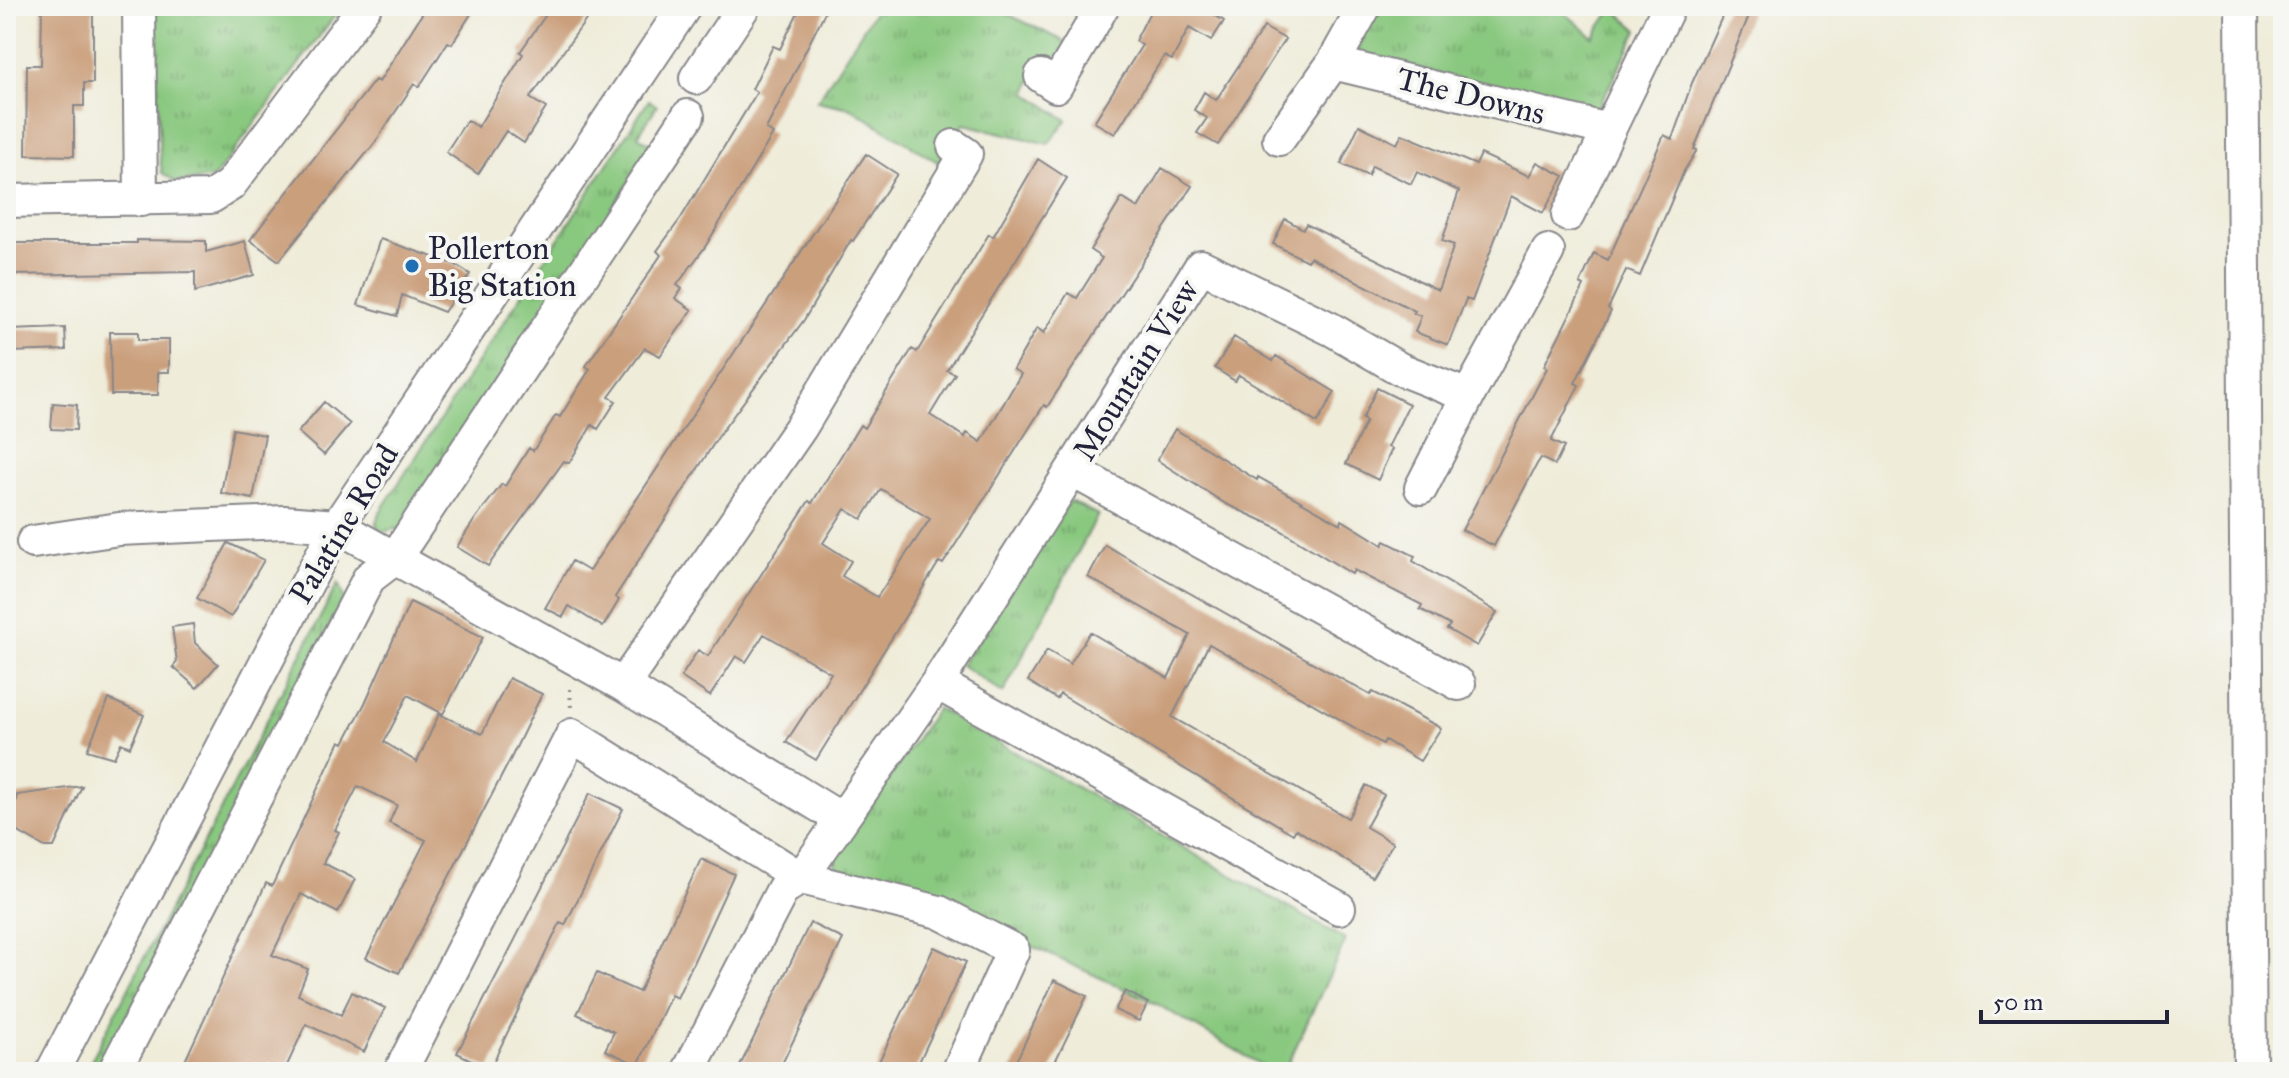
<svg xmlns="http://www.w3.org/2000/svg" width="2289" height="1078" font-family="'IM FELL Great Primer',serif">
  <style>
    .grass { fill: url(#grass-tufts); stroke: #56755d; stroke-width: 2 }
    .building { fill: #ca9f7c; fill-rule: evenodd }
    .lines { fill: none; stroke-linecap: round; stroke-linejoin: round }
    .minor-casing { stroke: #88878a; stroke-width: 36 }
    .path { stroke: #88878a; stroke-width: 4; stroke-dasharray: 2 6; stroke-linecap: butt }
    .minor { stroke: #fff; stroke-width: 32 }
    .poi-dot { fill: #1f6fb2; stroke: #f6f6f2; stroke-width: 3 }
    .labels { text-anchor: middle; dominant-baseline: central; stroke-width: 8; stroke-linejoin: round; paint-order: stroke }
    .street-label { font-size: 32px; fill: #22223b; stroke: #f6f6f2 }
    .poi-label { font-size: 32px; fill: #22223b; stroke: #f6f6f2; text-anchor: start }
  </style>
  <defs>
    <pattern id="grass-tufts" width="24" height="20" patternUnits="userSpaceOnUse" patternTransform="scale(2)"><rect width="24" height="20" fill="#89c87f"/><path d="M3 7l-1-3M5 7V3M7 7l1-3M15 17l-1-3M17 17v-4M19 17l1-3" fill="none" stroke="#70a269"/></pattern>
  </defs>
  <rect width="100%" height="100%" fill="#f6f6f2"/>
  <filter id="ink" filterUnits="userSpaceOnUse"><feTurbulence type="fractalNoise" baseFrequency=".0125" numOctaves="2"/><feDisplacementMap in="SourceGraphic" scale="16" xChannelSelector="R" yChannelSelector="G"/><feConvolveMatrix kernelMatrix="1 2 1 2 8 2 1 2 1" color-interpolation-filters="sRGB"/></filter>
  <filter id="wash" filterUnits="userSpaceOnUse"><feTurbulence type="fractalNoise" baseFrequency=".006" numOctaves="4" result="noise"/><feDisplacementMap in="SourceGraphic" scale="32" xChannelSelector="R" yChannelSelector="G"/><feGaussianBlur stdDeviation="1.8" result="paint"/><feColorMatrix in="noise" values="0 0 0 0 0 0 0 0 0 0 0 0 0 0 0 0 0 1.4 0 .05"/><feComposite in="paint" operator="in"/></filter>
  <g filter="url(#wash)">
    <rect width="100%" height="100%" fill="#efecd9"/>
    <path class="grass" d="M155 6H342L214 178 176 182 162 173 160 158Z
      M878 6H991L1070 44 1058 63 1039 60 1027 93 1067 120 1048 144 964 124 939 163 850 108 817 101Z
      M1376 6H1557L1593 37 1613 8 1638 30 1599 106 1590 111 1360 63 1353 48Z
      M649 100 657 106 638 136 653 146 402 528 381 532 376 525 378 515Z
      M1070 501 1098 515 1003 693 961 665Z
      M338 583 344 598 99 1072H85Z
      M937 708 1346 940 1284 1072H1273L1155 1003 942 905 837 875 835 859Z"/>
    <g id="blocks">
      <path class="building" d="M42 6H93V83H84V106H74V156L26 155 27 65H41Z
        M427 6H476L452 44 448 42 419 87 414 84 374 144 279 261 250 240 375 80 379 82Z
        M552 6H573L588 17 530 98 546 108 524 143 506 131 478 174 446 152 467 120 478 127 523 54 520 52Z
        M801 6H828L766 129 773 134 705 247 677 285 682 289 675 298 692 310 660 356 645 348 609 397 616 401 598 429 592 425 569 463 564 461 488 566 457 547 475 519 502 484 505 486 529 448 533 451 556 415 560 417 590 369 586 366 661 255 657 251 681 218 757 92 752 89 773 46 780 49Z
        M1153 6H1200L1224 21 1211 41 1189 28 1172 60 1164 56 1115 134 1094 122 1142 45 1135 41Z
        M1727 6H1753L1694 149 1697 150 1684 171 1640 276 1626 270 1608 309 1611 311 1575 383 1579 385 1551 441 1564 447 1555 465 1541 458 1537 464 1494 546 1462 530 1547 368 1544 366 1584 286 1580 284 1594 253 1608 260 1664 135 1672 139 1692 83Z
        M1264 27 1285 39 1218 145 1197 133 1207 118 1194 110 1204 92 1216 100Z
        M1359 125 1397 144 1402 134 1476 165 1481 154 1529 176 1537 162 1564 176 1543 213 1511 196 1472 301 1466 299 1448 345 1415 332 1421 316 1413 313 1415 311 1310 257 1307 261 1273 244 1285 219 1303 229 1306 224 1438 290 1454 245 1442 241 1459 191 1417 172 1411 184 1372 166 1368 176 1341 164Z
        M866 154 897 174 853 241 851 240 804 320 722 431 615 597 619 600 603 627 569 606 563 617 545 608 572 561 589 571Z
        M1038 159 1067 178 947 370 955 374 930 415 965 437 967 433 981 442 1021 374 1013 369 1037 328 1044 333 1068 293 1077 298 1102 258 1090 250 1122 198 1138 208 1162 168 1192 186 1047 407 1044 405 943 564 939 562 816 760 786 742 831 673 764 634 746 662 736 656 710 696 681 677 698 650 708 656 809 501 812 503 860 425 864 428 912 349 917 352 989 234 993 237ZM881 489 930 519 877 597 842 576 851 561 823 543 845 509 862 519Z
        M380 239 454 264 470 274 444 312 402 295 397 316 358 305Z
        M137 240 206 241V252L245 241 254 275 195 292V272L6 275V243H137Z
        M65 328 66 350 9 352V330Z
        M110 332H138V340H169V372H158V395H111Z
        M1234 337 1273 361 1276 356 1335 392 1317 423 1239 375 1235 381 1215 368Z
        M1377 388 1409 404 1388 447 1392 449 1378 480 1346 464 1366 421 1362 419Z
        M324 402 350 424 324 455 298 432Z
        M53 403 77 405 76 430 51 429Z
        M233 429 265 435 253 499 221 493Z
        M1175 429 1257 480 1258 477 1341 524 1342 520 1383 545 1385 541 1415 556 1413 561 1497 612 1477 646 1447 629 1450 625 1420 609 1422 605 1354 570 1352 574 1274 526 1226 504 1157 460Z
        M228 543 264 560 231 617 197 598Z
        M1105 545 1370 695 1373 692 1441 728 1420 761 1385 740 1383 744 1209 644 1172 717 1348 818 1366 785 1384 795 1366 827 1393 843 1372 877 1296 829 1293 834 1060 694 1057 699 1028 681 1047 650 1070 664 1090 632 1168 678 1190 635 1088 577Z
        M410 602 483 637 443 714 408 695 384 742 417 762 439 714 482 734 509 678 542 694 511 758 399 973 366 958 426 840 389 823 397 805 358 786 335 830 339 832 323 863 355 879 338 913 301 894 272 955 308 969 298 995 341 1015 352 992 385 1008 364 1052 306 1024 284 1072H180L266 883 272 886 340 741 344 743 365 703Z
        M193 624 195 643 218 664 197 688 173 667 177 662 172 627Z
        M109 699 144 715 130 747 121 743 114 758 87 750Z
        M82 786 54 847H45L6 825V801L17 800V795Z
        M590 793 623 809 565 925 560 923 490 1069 457 1053Z
        M701 859 734 874 677 998 671 995 638 1065 605 1050 614 1032 577 1014 597 973 639 992Z
        M810 923 843 939 816 994 778 1072H737Z
        M934 947 966 962 920 1060 914 1072H874Z
        M1054 980 1087 996 1050 1072H1011Z
        M1125 991 1148 1003 1139 1021 1115 1010Z"/>
    </g>
  </g>
  <g filter="url(#ink)">
    <use href="#blocks" fill-opacity="0" stroke="#88878a" stroke-width="2"/>
    <g class="lines">
      <defs>
        <path id="minor" d="M139 6 141 200
          M2242 6 2250 1072
          M1333 63 1609 130 1669 6
          M1041 76 1056 86 1103 6
          M696 78 744 6
          M1279 139 1333 63 1365 6
          M6 201 211 197 230 185 365 6
          M1568 215 1609 130
          M1073 471 1459 684
          M1421 488 1468 396
          M33 542 119 529 284 522 337 526 623 685 841 819
          M937 683 1339 908
          M623 685 801 427 966 154 954 146
          M52 1072 337 526 685 6
          M114 1072 369 578 395 558 688 116
          M400 1072 572 735 801 878 939 912 1013 950 958 1072
          M688 1072 783 889 801 878 937 683 1201 266 1331 329 1400 369 1468 396 1548 251"/>
      </defs>
      <use href="#minor" class="minor-casing"/>
      <path class="path" d="M570 689 571 708"/>
      <use href="#minor" class="minor"/>
    </g>
  </g>
  <circle class="poi-dot" cx="412" cy="266" r="8"/>
  <g class="labels">
    <g class="street-label">
      <text transform="translate(1471 96) rotate(14)">The Downs</text>
      <text transform="translate(1136 370) rotate(-58)">Mountain View</text>
      <text transform="translate(344 524) rotate(-59)">Palatine Road</text>
    </g>
    <g class="poi-label">
      <text x="428" y="248">Pollerton<tspan x="428" dy="37">Big Station</tspan></text>
    </g>
  </g>
  <rect width="2289" height="1078" fill="none" stroke="#f6f6f2" stroke-width="32"/>
  <path d="M1981 1010v12h186v-12" fill="none" stroke="#22223b" stroke-width="4"/>
  <text x="1993" y="1010" font-size="24" fill="#22223b" stroke="#f6f6f2" stroke-width="6" paint-order="stroke">50 m</text>
</svg>
